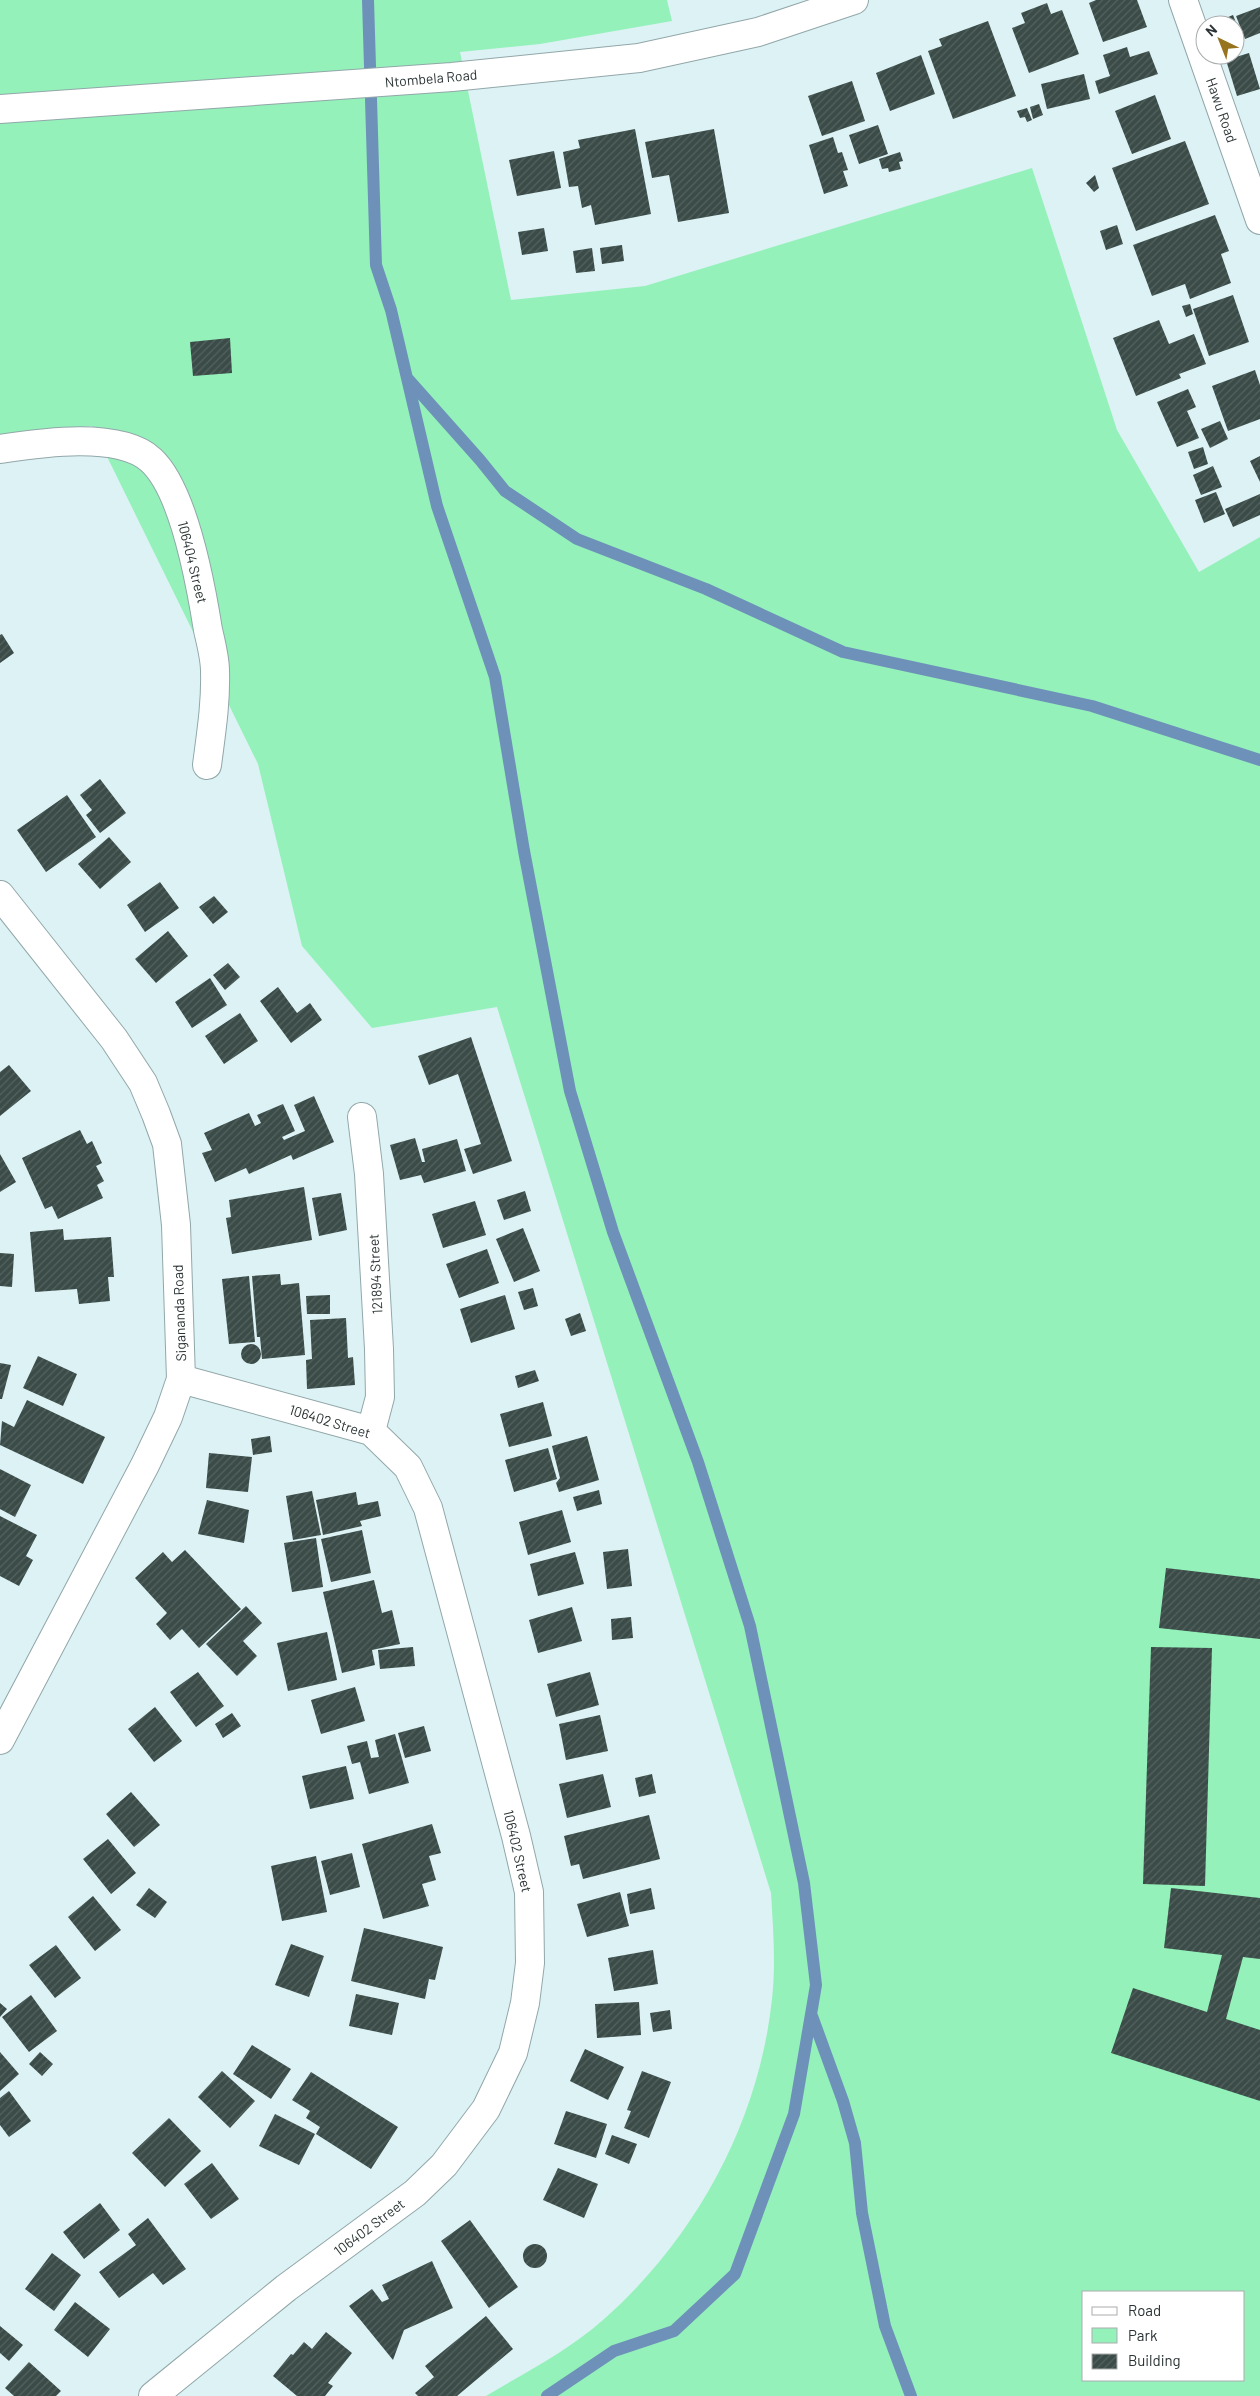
<svg xmlns="http://www.w3.org/2000/svg" width="1260" height="2396" font-family="Barlow,sans-serif">
  <style>
    .green { fill: #94f1ba; fill-rule: evenodd }
    .lines { fill: none; stroke-linecap: round; stroke-linejoin: round }
    .stream { stroke: #6e91ba; stroke-width: 12 }
    .building { fill: url(#building-hatch) }
    .street-casing { stroke: #92a7a9; stroke-width: 30 }
    .street { stroke: #fff; stroke-width: 28 }
    .labels { text-anchor: middle; dominant-baseline: central; stroke-width: 5; stroke-linejoin: round; paint-order: stroke }
    .street-label { font-size: 14px; fill: #2b3334; stroke: #fff }
  </style>
  <defs>
    <pattern id="building-hatch" width="6" height="6" patternUnits="userSpaceOnUse" patternTransform="scale(1.25)"><rect width="6" height="6" fill="#3a4b48"/><path d="M-1 1l2-2M0 6l6-6M5 7l2-2" fill="none" stroke="#556360"/></pattern>
  </defs>
  <rect width="100%" height="100%" fill="#dcf2f4"/>
  <path class="green" d="M0 0H667L672 21 540 44 460 52 511 300 645 286 1032 168 1117 430 1199 572 1260 537V2396H486C526 2372 568 2351 603 2320 696 2238 759 2122 772 1999 776 1963 773 1928 771 1893L497 1007 372 1028 302 946 258 764 92 426 0 436ZM1084 2292H1244V2380H1084Z"/>
  <g class="lines">
    <path class="stream" d="M368 0 376 265 391 310 437 506 495 677 524 851 570 1091 613 1232 698 1462 750 1626 804 1883 816 1985 794 2114 735 2274 674 2331 614 2351 547 2396
      M408 379 480 460 505 491 577 539 706 589 843 652 1092 706 1260 760
      M812 2016 843 2101 855 2143 862 2213 885 2326 911 2396"/>
  </g>
  <path class="building" d="M1096 0H1137L1147 27 1103 42 1089 3Z
    M1047 3 1051 14 1062 10 1079 54 1029 73 1012 28 1025 23 1021 13Z
    M1260 7V33L1245 39 1236 16Z
    M1233 15 1241 35 1235 38V25H1217L1216 22Z
    M988 21 1016 96 953 119 928 51 942 46 939 39Z
    M1127 47 1130 57 1149 51 1158 74 1099 94 1095 81 1110 76 1103 55Z
    M1249 53 1260 89 1237 96 1226 60Z
    M921 55 935 94 890 111 876 73Z
    M1084 74 1090 99 1047 109 1041 84Z
    M852 81 865 121 822 136 808 96Z
    M1155 95 1171 139 1132 154 1115 111Z
    M1039 104 1043 115 1033 119 1030 107Z
    M1027 108 1032 120 1027 122 1025 117 1020 118 1017 111Z
    M878 125 888 154 859 164 849 135Z
    M635 129 651 214 595 225 591 205 582 208 578 186 569 187 563 152 580 148 578 140Z
    M714 129 729 213 678 222 669 175 652 178 645 142Z
    M833 137 838 153 842 152 848 170 843 171 848 186 824 194 809 145Z
    M1185 141 1209 204 1136 231 1112 168Z
    M554 151 561 188 517 196 509 160Z
    M900 152 903 161 899 162 901 169 889 172 888 168 882 169 879 159Z
    M1095 175 1099 188 1094 192 1086 183Z
    M1215 215 1229 251 1221 254 1231 283 1190 299 1185 284 1152 296 1133 245Z
    M1117 225 1123 244 1106 250 1100 231Z
    M544 228 548 251 522 255 518 232Z
    M622 245 624 261 602 264 600 248Z
    M592 248 595 271 576 273 573 251Z
    M1233 295 1249 342 1209 356 1193 309Z
    M1190 304 1193 314 1186 317 1182 306Z
    M1159 320 1169 344 1194 334 1206 364 1179 374 1181 378 1136 396 1113 338Z
    M230 338 232 373 193 376 190 342Z
    M1255 370 1260 385V419L1228 431 1212 386Z
    M1188 389 1196 407 1187 411 1199 438 1177 447 1157 402Z
    M1220 421 1228 439 1210 448 1201 429Z
    M1203 447 1208 464 1194 469 1188 452Z
    M1260 456V482L1250 461Z
    M1213 466 1222 487 1201 495 1193 475Z
    M1216 492 1225 514 1204 523 1195 500Z
    M1260 494V515L1233 527 1225 509Z
    M2 634 14 653 0 663V635Z
    M100 779 126 813 100 833 86 815 92 810 80 795Z
    M67 795 96 837 46 872 17 830Z
    M109 837 131 862 100 889 78 864Z
    M160 882 179 908 145 932 127 905Z
    M214 896 228 912 213 924 199 907Z
    M168 931 188 956 156 983 135 959Z
    M228 963 240 977 225 990 213 975Z
    M210 978 227 1005 192 1028 175 1002Z
    M278 987 297 1013 310 1003 322 1020 291 1043 260 1001Z
    M240 1013 258 1041 224 1064 205 1036Z
    M471 1037 512 1161 473 1174 464 1149 481 1144 458 1074 429 1085 418 1056Z
    M9 1065 31 1091 0 1116V1072Z
    M314 1096 334 1142 293 1160 291 1155 249 1174 246 1168 215 1182 202 1153 212 1150 204 1133 249 1113 255 1126 261 1123 257 1115 283 1104 295 1131 282 1137 284 1140 305 1131 294 1105Z
    M80 1130 87 1144 92 1141 102 1163 96 1166 104 1181 97 1185 103 1198 58 1219 52 1206 45 1209 22 1158Z
    M415 1138 422 1162H425L422 1149 457 1139 466 1171 424 1183 421 1175 400 1180 390 1145Z
    M0 1154 16 1182 0 1192Z
    M304 1187 312 1240 232 1254 226 1218 231 1217 229 1200Z
    M525 1191 531 1211 504 1220 497 1200Z
    M341 1193 347 1230 319 1236 312 1198Z
    M475 1201 486 1235 443 1248 432 1214Z
    M523 1228 540 1271 514 1282 496 1239Z
    M63 1229 64 1240 111 1237 114 1277H108L110 1301 79 1304 77 1289 35 1292 30 1232Z
    M487 1249 499 1283 459 1298 446 1264Z
    M0 1253 14 1254 12 1287 0 1286Z
    M280 1274 281 1285 299 1283 305 1355 262 1359 260 1337H257L252 1276Z
    M249 1276 255 1342 229 1344 222 1279Z
    M533 1288 538 1306 524 1310 518 1292Z
    M330 1295V1314H307L306 1296Z
    M505 1295 515 1329 471 1343 460 1309Z
    M580 1313 586 1331 571 1336 565 1319Z
    M346 1318 348 1358 353 1357 355 1385 307 1389 306 1360 312 1359 310 1320Z
    M241 1354a10 10 0 1 1 20 0a10 10 0 1 1-20 0Z
    M38 1356 77 1374 63 1406 23 1388Z
    M0 1363 11 1365 2 1399H0Z
    M535 1370 539 1381 518 1388 515 1376Z
    M27 1400 105 1437 83 1484 0 1445 2 1421 14 1427Z
    M543 1402 552 1436 509 1447 500 1414Z
    M270 1436 272 1452 253 1455 251 1439Z
    M587 1436 599 1480 559 1492 556 1483 560 1478 552 1446Z
    M548 1448 557 1479 514 1492 505 1460Z
    M209 1453 252 1457 248 1492 206 1488Z
    M0 1469 31 1485 15 1517 0 1509Z
    M599 1490 602 1504 577 1511 573 1497Z
    M312 1491 321 1535 293 1540 286 1496Z
    M356 1492 358 1505 378 1501 381 1516 360 1521 362 1526 323 1535 316 1500Z
    M207 1500 249 1510 244 1543 198 1534Z
    M562 1510 571 1542 528 1555 519 1522Z
    M0 1516 37 1535 26 1556 33 1560 19 1586 0 1576Z
    M362 1530 371 1573 331 1582 321 1539Z
    M316 1538 323 1587 292 1592 284 1543Z
    M628 1549 632 1586 607 1589 603 1552Z
    M185 1550 241 1609 199 1648 182 1629 170 1640 156 1624 167 1613 135 1578 163 1552 172 1562Z
    M575 1552 584 1584 538 1596 530 1564Z
    M1166 1568 1260 1579V1639L1159 1628Z
    M374 1580 382 1613 392 1610 400 1644 372 1650 375 1665 342 1673 323 1592Z
    M246 1606 262 1623 243 1641 257 1656 237 1676 206 1644Z
    M572 1607 582 1641 538 1653 529 1620Z
    M631 1617 633 1638 612 1640 611 1619Z
    M327 1632 337 1680 288 1691 277 1643Z
    M413 1647 415 1666 380 1669 378 1650Z
    M1151 1647 1212 1648 1205 1886 1143 1884Z
    M198 1672 224 1706 196 1727 170 1692Z
    M590 1672 599 1705 556 1717 547 1684Z
    M355 1687 365 1721 321 1734 311 1700Z
    M155 1707 182 1741 154 1762 128 1729Z
    M232 1713 241 1726 223 1738 215 1724Z
    M600 1715 608 1751 566 1760 559 1724Z
    M424 1726 431 1751 405 1758 398 1733Z
    M395 1734 409 1783 369 1794 360 1762 352 1764 347 1746 367 1741 371 1758 379 1757 375 1740Z
    M346 1766 354 1799 310 1809 302 1776Z
    M603 1774 611 1807 567 1818 559 1784Z
    M652 1774 656 1793 639 1797 635 1778Z
    M131 1792 160 1825 134 1847 106 1814Z
    M649 1815 660 1859 583 1879 579 1864 571 1866 564 1836Z
    M432 1824 441 1853 429 1856 436 1880 422 1884 429 1906 383 1919 362 1844Z
    M108 1839 136 1873 111 1894 83 1859Z
    M352 1853 360 1887 330 1895 321 1861Z
    M316 1856 327 1912 282 1921 271 1866Z
    M149 1888 167 1902 155 1918 136 1905Z
    M651 1888 655 1909 630 1914 627 1894Z
    M1171 1888 1260 1898V1959L1243 1957 1226 2019 1260 2030V2101L1111 2053 1133 1988 1207 2012 1222 1955 1164 1948Z
    M620 1892 629 1926 587 1937 577 1904Z
    M93 1896 121 1930 95 1951 68 1917Z
    M364 1928 443 1947 435 1980 429 1979 425 1999 351 1981Z
    M291 1944 324 1956 309 1997 275 1985Z
    M56 1945 81 1978 55 1998 29 1965Z
    M653 1950 658 1984 614 1991 608 1958Z
    M356 1994 399 2003 392 2035 349 2026Z
    M31 1995 57 2031 29 2052 2 2017Z
    M639 2002 641 2035 597 2038 595 2004Z
    M0 2003 7 2009 0 2017Z
    M670 2010 672 2029 653 2032 650 2013Z
    M252 2045 291 2069 271 2099 233 2074Z
    M585 2049 624 2067 608 2100 570 2081Z
    M0 2052 19 2074 0 2091Z
    M40 2052 53 2064 42 2076 29 2064Z
    M222 2071 255 2101 230 2128 198 2097Z
    M642 2071 671 2082 649 2138 624 2128 631 2111 627 2110Z
    M311 2072 398 2127 371 2169 316 2134 320 2127 306 2118 310 2111 292 2100Z
    M9 2091 31 2121 9 2137 0 2125V2098Z
    M566 2111 607 2124 596 2158 554 2144Z
    M275 2114 315 2134 299 2165 259 2146Z
    M169 2118 201 2151 165 2187 132 2153Z
    M612 2135 637 2144 629 2164 605 2154Z
    M212 2163 239 2199 211 2219 184 2184Z
    M558 2168 598 2184 584 2218 543 2200Z
    M100 2203 120 2230 84 2259 63 2232Z
    M148 2218 186 2269 163 2285 153 2273 119 2298 99 2272 136 2245 128 2234Z
    M470 2220 518 2287 489 2308 441 2241Z
    M523 2256a12 12 0 1 1 24 0a12 12 0 1 1-24 0Z
    M52 2253 81 2275 54 2311 25 2289Z
    M432 2261 453 2308 404 2330 393 2360 349 2306 372 2289 382 2302 389 2299 382 2285Z
    M75 2302 110 2329 88 2357 54 2330Z
    M486 2316 513 2349 457 2396H418L415 2393 434 2377 425 2366Z
    M0 2326 23 2345 9 2361 0 2353Z
    M326 2332 352 2353 328 2383 333 2386 325 2396H297L273 2376 291 2354 293 2355 304 2342 312 2349Z
    M29 2362 61 2391 56 2396H14L5 2388Z"/>
  <g class="lines">
    <defs>
      <path id="street" d="M1183 0 1260 220
        M0 109 452 77 639 58 758 32 854 0
        M0 449C40 443 119 431 151 460 184 490 201 586 208 630 211 643 215 658 215 671 216 703 211 734 207 765
        M0 895 114 1039 143 1083 156 1114 167 1144 176 1225 181 1379 168 1417 145 1465 0 1740
        M362 1117 369 1174 379 1349 380 1397 371 1431
        M153 2396 286 2288 415 2193 444 2165 486 2109 513 2053 525 2003 530 1963 529 1892 516 1836 428 1508 408 1467 371 1431 181 1379"/>
    </defs>
    <use href="#street" class="street-casing"/>
    <use href="#street" class="street"/>
  </g>
  <g class="labels">
    <g class="street-label">
      <text transform="translate(431 78) rotate(-5)">Ntombela Road</text>
      <text transform="translate(1222 110) rotate(71)">Hawu Road</text>
      <text transform="translate(193 562) rotate(76)">106404 Street</text>
      <text transform="translate(375 1274) rotate(-93)">121894 Street</text>
      <text transform="translate(179 1313) rotate(-92)">Sigananda Road</text>
      <text transform="translate(330 1421) rotate(17)">106402 Street</text>
      <text transform="translate(518 1851) rotate(77)">106402 Street</text>
      <text transform="translate(369 2227) rotate(-37)">106402 Street</text>
    </g>
  </g>
  <rect x="1082" y="2291" width="162" height="90" fill="#ffffff" stroke="#aaadae"/>
  <rect x="1092" y="2307" width="25" height="8" fill="#ffffff" stroke="#aaadae"/>
  <text x="1128" y="2316" font-size="15" fill="#2b3334">Road</text>
  <rect x="1092" y="2328" width="25" height="15" fill="#94f1ba" stroke="#aaadae"/>
  <text x="1128" y="2341" font-size="15" fill="#2b3334">Park</text>
  <rect x="1092" y="2354" width="25" height="15" fill="url(#building-hatch)" stroke="#aaadae"/>
  <text x="1128" y="2366" font-size="15" fill="#2b3334">Building</text>
  <g transform="translate(1220 40) rotate(317)"><circle r="24" fill="#ffffff" stroke="#aaadae"/>
  <path d="M0-4L9 19L0 12L-9 19Z" fill="#97731d"/>
  <text y="-8" font-size="14" font-weight="bold" text-anchor="middle" fill="#2b3334">N</text>
  </g>
</svg>
